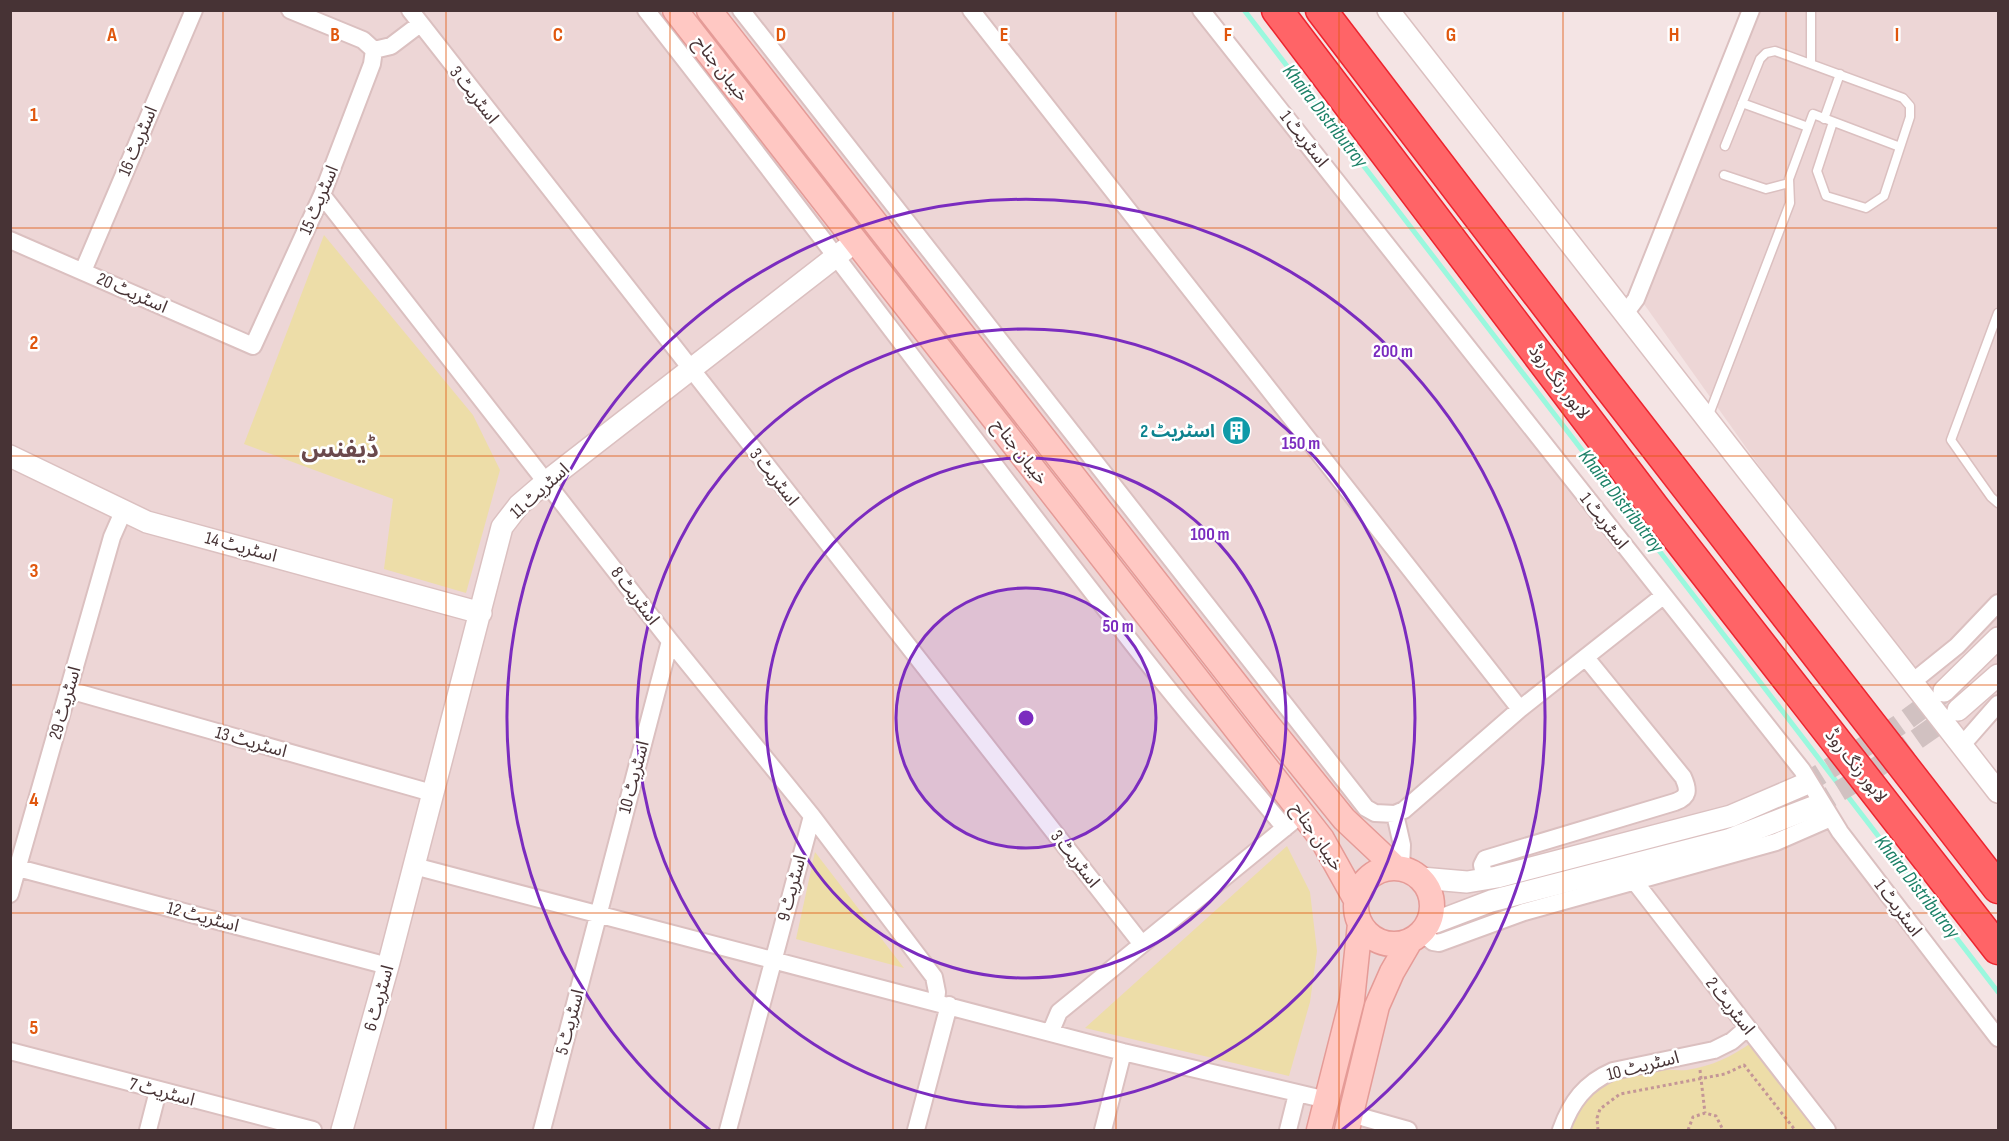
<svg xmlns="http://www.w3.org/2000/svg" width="2009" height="1141" font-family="'Sofia Sans Condensed','Noto Sans Arabic',sans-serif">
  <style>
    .residential { fill: #edd6d6 }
    .green { fill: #eddda8 }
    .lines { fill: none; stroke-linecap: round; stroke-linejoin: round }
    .stream { stroke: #9af8de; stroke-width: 5 }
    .tertiary-tunnel { stroke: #d1c1c1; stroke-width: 21; stroke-dasharray: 21 10; stroke-linecap: butt }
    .service-casing { stroke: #dbc0c0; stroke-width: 11 }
    .minor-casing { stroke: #dbc0c0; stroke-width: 20 }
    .tertiary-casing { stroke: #dbc0c0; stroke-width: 24 }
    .secondary-casing { stroke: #e59b97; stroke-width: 27 }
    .motorway-casing { stroke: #ed252f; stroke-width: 33 }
    .path { stroke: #c49697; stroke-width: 3; stroke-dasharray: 3 3; stroke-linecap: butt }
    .service { stroke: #fff; stroke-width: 8 }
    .minor { stroke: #fff; stroke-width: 16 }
    .tertiary { stroke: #fff; stroke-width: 21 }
    .secondary { stroke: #ffc8c3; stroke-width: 24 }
    .motorway { stroke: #ff6467; stroke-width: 30 }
    .grid { fill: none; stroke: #e0570e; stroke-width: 1.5; stroke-opacity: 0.55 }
    .ring { fill: none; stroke: #7b2cbf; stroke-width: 3 }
    .labels { text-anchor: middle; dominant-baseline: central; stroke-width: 5; stroke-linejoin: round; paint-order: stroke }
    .street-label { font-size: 18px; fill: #473335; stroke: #fff }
    .culture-label { font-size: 18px; font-weight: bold; fill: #0d838f; stroke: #fff; text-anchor: end }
    .water-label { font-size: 20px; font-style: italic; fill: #1c8167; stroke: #fff }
    .district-label { font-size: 24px; font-weight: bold; fill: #6b494c; stroke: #fff }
    .grid-label { font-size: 20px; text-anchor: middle; font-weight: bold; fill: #e0570e; stroke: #fff; stroke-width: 5; stroke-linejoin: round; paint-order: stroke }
    .centre { fill: #7b2cbf; stroke: #fff; stroke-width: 3 }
    .ring-label { font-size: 18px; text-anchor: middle; font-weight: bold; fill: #7b2cbf; stroke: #fff; stroke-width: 5; stroke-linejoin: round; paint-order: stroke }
  </style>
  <rect width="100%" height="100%" fill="#f4e4e4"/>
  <path class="residential" d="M10 11H1204L1998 1038V1130H11Z
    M1745 11H1998V711L1964 754 1634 290Z"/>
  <path class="green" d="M324 235 473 415 500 470 466 593 384 569 393 499 244 444Z
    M1287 846 1310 892 1317 951 1310 1002 1289 1076 1085 1028Z
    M815 852 904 968 796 939Z
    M1751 1043 1818 1130H1569C1589 1090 1609 1072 1654 1069 1665 1069 1677 1071 1687 1070 1712 1066 1731 1057 1751 1043Z"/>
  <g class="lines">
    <path class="stream" d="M1244 10 1998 992"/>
    <path class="tertiary-tunnel" d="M1803 785 1899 725 1943 693
      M1813 807 1863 777 1957 711"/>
    <defs>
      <path id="service" d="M1811 10V63
        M1742 103 1808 127
        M1824 119 1840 74
        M1725 146 1760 59 1766 53 1775 51 1903 98 1910 106V117L1884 196 1866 208 1826 196 1817 171 1833 122
        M1724 175 1766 189 1789 183
        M1998 313 1951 440 1991 497 1998 503
        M1708 417 1790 203 1789 179 1813 114 1900 147"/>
      <path id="minor" d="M290 10 363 40 374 50
        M410 10 1141 943
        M646 10C819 230 984 456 1158 676 1199 728 1243 777 1285 828
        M741 10 1366 808 1375 813 1395 814
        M971 10 1520 709
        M1201 10 1802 770 1840 832 1998 1038
        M374 50 391 46 420 24
        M322 195 670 641 812 816 934 977 937 992 936 1001
        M10 240 253 346 322 195 372 64 374 50
        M83 271 194 10
        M1624 315 1636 299 1751 10
        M1911 683 1957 646 1998 603
        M69 690 432 793
        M1962 745 1998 704
        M414 866 1123 1052 1327 1100
        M18 868 388 966
        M1401 868 1402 845 1395 814 1404 810 1520 709 1663 596
        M1485 880 1482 865 1485 859 1675 802C1689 797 1689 790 1683 777L1587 659
        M1635 882 1827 1130
        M10 894 112 537 123 512
        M1422 933 1433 942 1439 943 1524 912 1776 842 1831 818
        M1051 1031 1059 1012 1292 822
        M10 1051 313 1130
        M1351 1114 1408 1130
        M148 1130 158 1091
        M542 1130 670 641
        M728 1130 812 816
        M916 1130 949 1005
        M1103 1130 1123 1052
        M1288 1130 1297 1094
        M1561 1130C1571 1102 1585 1083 1613 1071L1714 1050 1732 1041 1747 1028"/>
      <path id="tertiary" d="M1388 10 1998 792
        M10 456 147 522 481 613
        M1944 691 1998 638
        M1958 710 1998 675
        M1421 878 1467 882 1497 877 1731 816 1803 785
        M1428 925 1491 901 1728 840 1813 807
        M342 1130 388 966 502 527 519 505 547 481 856 241"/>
      <path id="secondary" d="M675 10 1322 839 1356 900
        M709 10 1268 725 1344 819 1395 867
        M1356 906a38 38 0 1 1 76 0a38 38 0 1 1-76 0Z
        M1319 1130 1352 1000 1360 924
        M1347 1130 1377 1006 1392 972 1410 941"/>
      <path id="motorway" d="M1277 10 1655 509 1998 949
        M1321 10 1602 378 1998 888"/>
    </defs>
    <use href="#service" class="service-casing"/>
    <use href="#minor" class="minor-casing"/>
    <use href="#tertiary" class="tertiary-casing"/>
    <use href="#secondary" class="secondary-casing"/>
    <use href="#motorway" class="motorway-casing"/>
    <path class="path" d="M1700 1070 1705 1113
      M1598 1130 1597 1118 1600 1109 1620 1094 1725 1074 1744 1065 1795 1130
      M1688 1130 1693 1117 1705 1113 1716 1116 1723 1130"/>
    <use href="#service" class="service"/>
    <use href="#minor" class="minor"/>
    <use href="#tertiary" class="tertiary"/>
    <use href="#secondary" class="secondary"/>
    <use href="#motorway" class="motorway"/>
  </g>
  <path class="grid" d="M223 10V1130M446 10V1130M670 10V1130M893 10V1130M1116 10V1130M1339 10V1130M1563 10V1130M1786 10V1130M10 228H1998M10 456H1998M10 685H1998M10 913H1998"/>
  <circle cx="1026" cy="718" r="130" fill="#7b2cbf" fill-opacity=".12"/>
  <g class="ring">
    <circle cx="1026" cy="718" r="130"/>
    <circle cx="1026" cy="718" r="260"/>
    <circle cx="1026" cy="718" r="389"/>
    <path d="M710 1130A519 519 0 1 1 1342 1130"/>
  </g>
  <defs>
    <symbol id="building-disc" viewBox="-11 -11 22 22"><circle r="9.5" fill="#0f9aa8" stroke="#fff"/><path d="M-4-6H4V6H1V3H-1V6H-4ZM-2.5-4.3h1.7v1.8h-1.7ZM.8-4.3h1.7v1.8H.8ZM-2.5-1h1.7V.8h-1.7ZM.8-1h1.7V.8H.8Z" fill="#fff"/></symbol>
  </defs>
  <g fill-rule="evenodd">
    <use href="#building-disc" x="1220" y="414" width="33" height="33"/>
  </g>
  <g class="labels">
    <g class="street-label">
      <text transform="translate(721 69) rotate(52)">خیبان جناح</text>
      <text transform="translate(474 95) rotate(52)">اسٹریٹ 3</text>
      <text transform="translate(1304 139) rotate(52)">اسٹریٹ 1</text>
      <text transform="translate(138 141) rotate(-67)">اسٹریٹ 16</text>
      <text transform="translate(319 200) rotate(-67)">اسٹریٹ 15</text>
      <text transform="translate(132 293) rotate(24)">اسٹریٹ 20</text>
      <text transform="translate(1559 382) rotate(53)">لاہور رنگ روڈ</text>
      <text transform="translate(1020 452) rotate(52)">خیبان جناح</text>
      <text transform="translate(774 477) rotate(52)">اسٹریٹ 3</text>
      <text transform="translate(540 491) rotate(-42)">اسٹریٹ 11</text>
      <text transform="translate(1604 521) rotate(52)">اسٹریٹ 1</text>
      <text transform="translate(241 547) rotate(15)">اسٹریٹ 14</text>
      <text transform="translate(635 596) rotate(53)">اسٹریٹ 8</text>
      <text transform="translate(65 703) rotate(-74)">اسٹریٹ 29</text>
      <text transform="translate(251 742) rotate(16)">اسٹریٹ 13</text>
      <text transform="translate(1856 766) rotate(52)">لاہور رنگ روڈ</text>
      <text transform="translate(634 777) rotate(-75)">اسٹریٹ 10</text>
      <text transform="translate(1317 837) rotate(56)">خیبان جناح</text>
      <text transform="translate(1075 859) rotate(52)">اسٹریٹ 3</text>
      <text transform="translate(792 888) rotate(-75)">اسٹریٹ 9</text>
      <text transform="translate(1898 908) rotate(53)">اسٹریٹ 1</text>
      <text transform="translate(203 917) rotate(15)">اسٹریٹ 12</text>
      <text transform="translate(379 998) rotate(-74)">اسٹریٹ 6</text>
      <text transform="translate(1730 1006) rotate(52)">اسٹریٹ 2</text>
      <text transform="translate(570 1022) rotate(-75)">اسٹریٹ 5</text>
      <text transform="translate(1643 1066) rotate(-14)">اسٹریٹ 10</text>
      <text transform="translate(162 1092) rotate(15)">اسٹریٹ 7</text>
    </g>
    <g class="culture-label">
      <text x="1215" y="431">اسٹریٹ 2</text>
    </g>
    <g class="water-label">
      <text transform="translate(1325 116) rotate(52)">Khaira Distributroy</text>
      <text transform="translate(1621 501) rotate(52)">Khaira Distributroy</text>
      <text transform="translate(1917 887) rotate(52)">Khaira Distributroy</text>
    </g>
    <g class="district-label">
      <text x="340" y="449">ڈیفنس</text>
    </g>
  </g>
  <g class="grid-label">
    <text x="112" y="41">A</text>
    <text x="335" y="41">B</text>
    <text x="558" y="41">C</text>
    <text x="781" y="41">D</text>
    <text x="1004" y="41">E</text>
    <text x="1228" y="41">F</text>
    <text x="1451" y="41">G</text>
    <text x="1674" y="41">H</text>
    <text x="1897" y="41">I</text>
    <text x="34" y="121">1</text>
    <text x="34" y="349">2</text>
    <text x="34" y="577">3</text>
    <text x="34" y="806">4</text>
    <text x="34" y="1034">5</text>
  </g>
  <circle cx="1026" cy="718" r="9" class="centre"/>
  <g class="ring-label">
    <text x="1393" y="357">200 m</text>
    <text x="1301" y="449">150 m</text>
    <text x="1210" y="540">100 m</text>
    <text x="1118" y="632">50 m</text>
  </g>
  <rect width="2009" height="1141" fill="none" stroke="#473335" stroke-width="24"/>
</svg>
